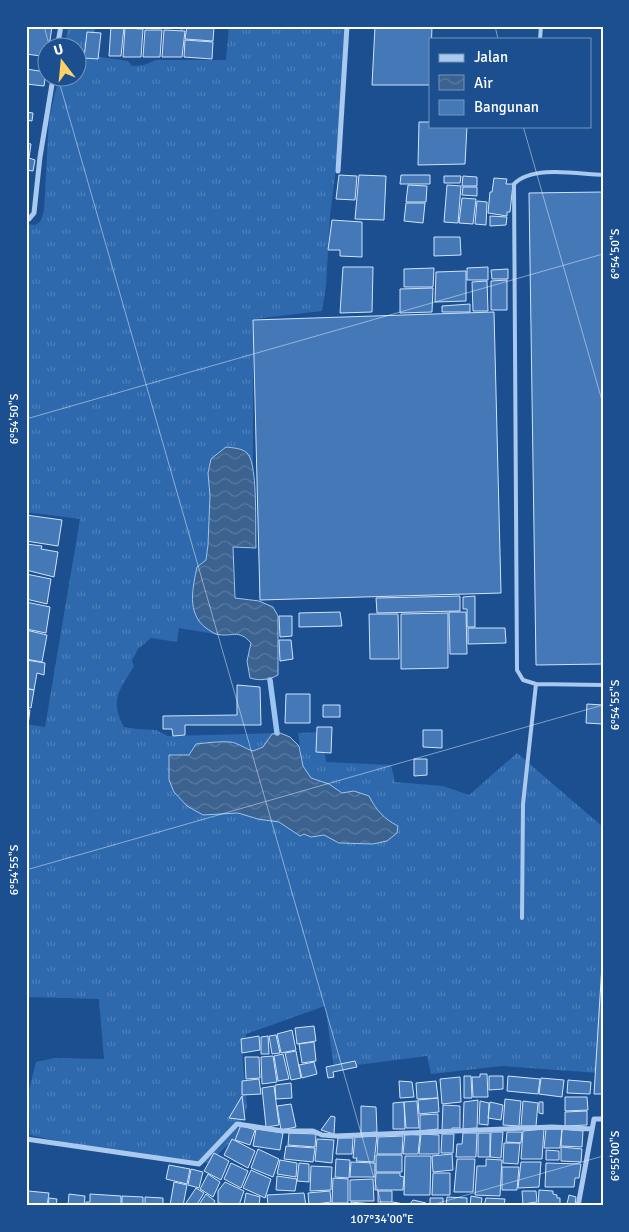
<svg xmlns="http://www.w3.org/2000/svg" width="629" height="1232" font-family="Signika,sans-serif">
  <style>
    .grass { fill: url(#grass-tufts) }
    .water { fill: url(#water-waves); stroke: #9cc4f0 }
    .lines { fill: none; stroke-linecap: round; stroke-linejoin: round }
    .stream { stroke: #9cc4f0; stroke-width: 5.5 }
    .building { fill: #4478b7; stroke: #cfe3fa }
    .lane { stroke: #a9c9ee; stroke-width: 4 }
    .street { stroke: #a9c9ee; stroke-width: 5 }
    .ticks { fill: none; stroke: #fff; stroke-width: 1; stroke-opacity: 0.45 }
    .neatline { fill: none; stroke: #fff; stroke-width: 2 }
    .ticks-label { font-size: 12px; text-anchor: middle; fill: #fff }
  </style>
  <defs>
    <pattern id="grass-tufts" width="24" height="20" patternUnits="userSpaceOnUse" patternTransform="scale(1.25)"><rect width="24" height="20" fill="#2e69ad"/><path d="M3 7l-1-3M5 7V3M7 7l1-3M15 17l-1-3M17 17v-4M19 17l1-3" fill="none" stroke="#4d80b9"/></pattern>
    <pattern id="water-waves" width="16" height="10" patternUnits="userSpaceOnUse" patternTransform="scale(1.25)"><rect width="16" height="10" fill="#3c6290"/><path d="M0 5q4-4 8 0t8 0" fill="none" stroke="#597aa1"/></pattern>
  </defs>
  <rect width="100%" height="100%" fill="#1b4f8f"/>
  <path class="grass" d="M68 26H95L94 56 128 61 132 66 144 65 156 60H226L229 26H348L340 136 330 216 326 286 322 311 253 319V471L248 454 211 459C208 474 210 483 210 498 209 518 209 540 206 560L197 567 192 592 203 625 215 634 179 628 177 642 151 638 138 649 132 661 134 666C120 690 109 699 124 727L137 729 156 730 168 736 280 733 272 734 263 747 253 751 232 742 196 744 203 815 238 813 258 819 279 822 300 836 304 834 311 837 324 835 339 843 373 844 398 826C384 819 376 810 369 796L354 791 342 793 329 784 311 778 303 766 298 733 322 732 326 762 391 765 395 782 443 786 469 795 517 753 603 827V1001L599 1073 502 1066 431 1074 427 1056 334 1068 325 1006 246 1034 242 1053 247 1107 236 1137 209 1163 123 1156 30 1135 28 1094 36 1062 54 1058 104 1059 99 999 26 997V724L45 727 80 519 26 512V224L35 225 40 222 44 211 49 118 59 78H78V48L65 47Z"/>
  <path class="water" d="M226 447C233 448 243 448 248 454 258 467 255 529 256 548L233 547 235 598 259 601 273 607 278 616V675C269 680 260 681 250 678L247 661 251 643C238 628 232 638 216 634 213 633 209 630 206 628 186 613 193 587 197 567L206 560 208 545 210 496 208 473 211 459Z
    M280 733 290 737 299 746 303 766 311 778 329 784 342 793 354 791 369 796C376 810 384 819 398 826L397 833 387 841 373 844 339 843 324 835 311 837 304 834 300 836 279 822 258 819 238 813 203 815 187 806 174 792 169 780V755H189L196 744C207 743 219 741 230 742 236 742 246 749 253 751L263 747 272 734Z"/>
  <g class="lines">
    <path class="stream" d="M270 680 277 733"/>
  </g>
  <path class="building" d="M27 26H52L49 48H48V57L26 54Z
    M111 26 124 27 121 56H109Z
    M157 26H184L183 29Z
    M187 26 214 27 213 41 185 39Z
    M375 26H432L430 85H372Z
    M125 28 143 29 141 57H123Z
    M145 30H162L160 57H143Z
    M164 30 185 31 182 57H162Z
    M87 32 101 33 98 59 84 58Z
    M185 40 213 42 212 59 184 57Z
    M26 69 46 72 44 86 26 84Z
    M26 112 33 113 32 121 26 120Z
    M419 122H430V126H467L465 164 418 165Z
    M26 143 31 144 29 158 35 160 33 171 26 170Z
    M339 175 357 176 355 200 336 199Z
    M359 175 386 176 384 220 355 219Z
    M401 175H430V184H400Z
    M444 176H461L460 183H444Z
    M463 176 477 177V186H462Z
    M494 178 507 179 506 184H513L510 212H507V216L488 213 490 192H492Z
    M408 185 427 186 426 202H406Z
    M447 185 461 186 458 223 444 222Z
    M463 187H477V196L462 195Z
    M603 192V664L536 665 529 193Z
    M462 198 476 199 473 224 459 223Z
    M477 201 487 202 486 225 475 224Z
    M406 203H425L423 223 404 221Z
    M490 216 507 217 506 225 490 226Z
    M332 220 362 222V257L340 256V250H328Z
    M434 237H460L461 255 434 256Z
    M343 267H373L372 312 340 313Z
    M488 267V280H467V268Z
    M434 268 433 287H404V269Z
    M508 269V279H492L491 270Z
    M466 271V301L435 302 436 272Z
    M507 280V310H491V281Z
    M487 281 488 311H473L472 282Z
    M433 288 432 312 400 313V289Z
    M470 304V312H442V306Z
    M494 312 501 593 260 600 253 320Z
    M26 515 62 520 58 546 26 541Z
    M26 544 42 546 41 549 58 552 54 577 26 570Z
    M26 574 51 579 47 604 26 599Z
    M460 596V611L377 613 376 598Z
    M475 596V627H467V609H463V597Z
    M26 602 50 607 46 633 26 629Z
    M340 612 342 626 299 627V613Z
    M449 612H466L467 654H450Z
    M448 613V668L401 669V614Z
    M369 614H398L399 659H370Z
    M279 616H292V636L280 637Z
    M468 628H505L506 643 468 644Z
    M26 630 47 635 42 662 26 659Z
    M279 640H291L293 659 280 661Z
    M26 660 45 663 44 675 37 673 34 690 26 688Z
    M237 685 260 687 261 725H185V735L173 736 172 729H163V716L237 715Z
    M26 689 34 690 31 708 26 707Z
    M286 694H310V723H285Z
    M587 704 603 705V724L586 723Z
    M323 705H340V717H323Z
    M26 709 30 710 28 725H26Z
    M317 727H332L331 753 316 752Z
    M423 730H442V748L423 747Z
    M414 759H427V775L414 776Z
    M603 949V1094H594Z
    M314 1026 316 1041 297 1044 295 1028Z
    M292 1030 296 1050 281 1053 277 1034Z
    M276 1035 280 1053 272 1054 269 1036Z
    M259 1036 260 1050 242 1053 241 1039Z
    M268 1036 269 1054H261V1037Z
    M314 1042 316 1061 302 1063 299 1044Z
    M296 1051 301 1078 291 1080 285 1053Z
    M283 1054 289 1079 278 1081 274 1056Z
    M273 1056 277 1082 262 1084 261 1057Z
    M245 1057H259L260 1078 246 1079Z
    M355 1061 357 1067 333 1072 334 1077 328 1078 326 1067Z
    M314 1062 317 1074 302 1078 299 1065Z
    M480 1074H487L488 1097H473L472 1077H480Z
    M464 1076H471L472 1098H464Z
    M489 1076H503V1089L489 1090Z
    M508 1076 540 1079 538 1094 507 1091Z
    M460 1077 461 1102 442 1104 440 1079Z
    M541 1078 564 1080 562 1097 539 1094Z
    M259 1079 261 1094 242 1095V1081Z
    M568 1080 591 1082 590 1094 567 1093Z
    M399 1081 412 1082 414 1097 400 1098Z
    M436 1081 438 1098 417 1099 416 1083Z
    M291 1083 292 1098 276 1099 275 1085Z
    M274 1086 279 1125 266 1127 262 1088Z
    M242 1096 245 1120 229 1118Z
    M565 1097H587L588 1110 565 1111Z
    M438 1098 439 1112 419 1114 418 1100Z
    M505 1099 521 1101 519 1126 503 1125Z
    M478 1100 477 1128 463 1129 464 1102Z
    M417 1101 419 1128H406L404 1102Z
    M480 1101 489 1103 488 1125 479 1124Z
    M523 1101 538 1103 536 1126H521Z
    M404 1102 405 1129H393V1103Z
    M490 1102 503 1105 501 1120 488 1118Z
    M539 1102H543V1114L539 1113Z
    M291 1104 296 1127 281 1130 277 1106Z
    M443 1105 460 1106V1128H452V1130H442Z
    M361 1106 376 1107 377 1132 361 1133Z
    M587 1111V1125L565 1126V1112Z
    M438 1114V1129L420 1131V1115Z
    M331 1116 335 1117 334 1134 321 1130Z
    M241 1125 255 1130 250 1145 235 1140Z
    M256 1129 283 1133 280 1150 253 1146Z
    M544 1129 542 1159H521L523 1131Z
    M546 1129H562L560 1148H544Z
    M562 1129 583 1131 582 1147 561 1146Z
    M491 1132H503L501 1158 490 1157Z
    M507 1132H522L521 1143 506 1142Z
    M289 1133 316 1134 315 1147 288 1145Z
    M463 1133H477L476 1157H456L457 1144H462Z
    M478 1133H490V1157H478Z
    M405 1134 420 1135 418 1154H403Z
    M421 1134 439 1135V1154H419Z
    M442 1134H454L453 1153H441Z
    M377 1136 374 1162 356 1161 357 1158H353L355 1137Z
    M403 1136 402 1154H377L378 1137Z
    M338 1138H353L352 1154H336Z
    M232 1139 255 1151 248 1168 224 1155Z
    M317 1139 334 1140 332 1163 315 1161Z
    M504 1143H520L518 1164 503 1163Z
    M286 1146 315 1148 313 1162 284 1159Z
    M561 1147 582 1149 581 1162 561 1161Z
    M258 1149 279 1159 273 1177 251 1168Z
    M546 1150 559 1151V1160H546Z
    M214 1153 229 1161 221 1180 204 1171Z
    M452 1154 453 1170 433 1172 432 1156Z
    M376 1155H402V1172H376Z
    M405 1156H431L430 1195H404Z
    M336 1159 350 1160 349 1178 335 1177Z
    M457 1159H475L473 1192H454Z
    M486 1159 502 1160 500 1196 475 1195 477 1166H486Z
    M280 1160 297 1163 296 1177 277 1174Z
    M351 1162 375 1163V1177H350Z
    M521 1162H541L539 1187 518 1188Z
    M231 1163 248 1171 241 1188 224 1179Z
    M299 1163 309 1164V1182L297 1181Z
    M546 1163 581 1164 579 1178H575L574 1187H545Z
    M169 1165 190 1169 187 1184 166 1179Z
    M311 1166 332 1167 331 1190 310 1191Z
    M502 1167H519L517 1190H502Z
    M191 1169 203 1172 199 1188 188 1185Z
    M251 1170 271 1179 265 1198 243 1188Z
    M376 1173H400V1176L404 1177 403 1190H375Z
    M433 1173H450V1195H432Z
    M208 1174 220 1182 213 1197 200 1189Z
    M277 1176 297 1179 295 1191 276 1190Z
    M333 1178 348 1179V1203H332Z
    M373 1179 374 1201H350V1180Z
    M174 1182 187 1185 183 1206 170 1205Z
    M225 1182 244 1191 239 1205 218 1203V1191Z
    M196 1188 204 1193 196 1206H192L186 1203Z
    M539 1190 553 1191V1194L557 1195V1198H560V1206H538Z
    M28 1191 49 1193 47 1206H26Z
    M330 1191 331 1202 309 1205 308 1193Z
    M378 1191H392V1202H378Z
    M522 1191H536L537 1202 523 1204Z
    M246 1193 260 1197 259 1206 244 1205Z
    M304 1193 306 1206H268L267 1195Z
    M69 1194 85 1196 84 1206H68Z
    M90 1194 121 1196V1206H86V1202H90Z
    M206 1194 215 1201 212 1206H198Z
    M569 1195 576 1197 575 1205 567 1204Z
    M122 1196 143 1197V1206H122Z
    M471 1196 482 1198 481 1206H470Z
    M145 1197 163 1198V1206H145Z
    M447 1197 467 1198V1206H446Z
    M49 1198 57 1199 56 1206H48Z
    M430 1198H443V1205H430Z
    M486 1198 505 1199 504 1206H484Z
    M413 1200 426 1203V1206H392L393 1202 409 1205Z
    M351 1202 373 1204V1206H351Z"/>
  <g class="lines">
    <path class="lane" d="M540 39 541 26
      M603 175C577 174 533 165 514 184L517 670 523 680 536 684 603 685
      M522 918 523 804 536 684"/>
    <path class="street" d="M57 48 61 26
      M338 171 347 26
      M26 219H29L34 213 40 157 53 78
      M26 1139 199 1164 237 1124 283 1131H313L322 1135 336 1136 552 1127 592 1129
      M578 1206 594 1119H603"/>
  </g>
  <path class="ticks" d="M44 26 50 48M495 26 498 39M58 78 382 1206M523 126 603 404M26 419 603 254M26 870 603 705M428 1206 603 1156"/>
  <rect width="629" height="1232" fill="none" stroke="#1b4f8f" stroke-width="55"/>
  <rect x="429" y="38" width="162" height="90" fill="#1b4f8f" stroke="#7695bc"/>
  <rect x="439" y="54" width="25" height="8" fill="#a9c9ee" stroke="#7695bc"/>
  <text x="474" y="62" font-size="15" fill="#ffffff">Jalan</text>
  <rect x="439" y="75" width="25" height="15" fill="url(#water-waves)" stroke="#7695bc"/>
  <text x="474" y="88" font-size="15" fill="#ffffff">Air</text>
  <rect x="439" y="100" width="25" height="15" fill="#4478b7" stroke="#7695bc"/>
  <text x="474" y="112" font-size="15" fill="#ffffff">Bangunan</text>
  <g transform="translate(62 62) rotate(344)"><circle r="24" fill="#1b4f8f" stroke="#7695bc"/>
  <path d="M0-4L9 19L0 12L-9 19Z" fill="#ffd166"/>
  <text y="-8" font-size="14" font-weight="bold" text-anchor="middle" fill="#ffffff">U</text>
  </g>
  <rect x="28" y="28" width="574" height="1176" class="neatline"/>
  <g class="ticks-label">
    <text transform="translate(615 254) rotate(-90)" y="4">6°54'50"S</text>
    <text transform="translate(14 419) rotate(-90)" y="4">6°54'50"S</text>
    <text transform="translate(615 705) rotate(-90)" y="4">6°54'55"S</text>
    <text transform="translate(14 870) rotate(-90)" y="4">6°54'55"S</text>
    <text transform="translate(615 1156) rotate(-90)" y="4">6°55'00"S</text>
    <text x="382" y="1223">107°34'00"E</text>
  </g>
</svg>
